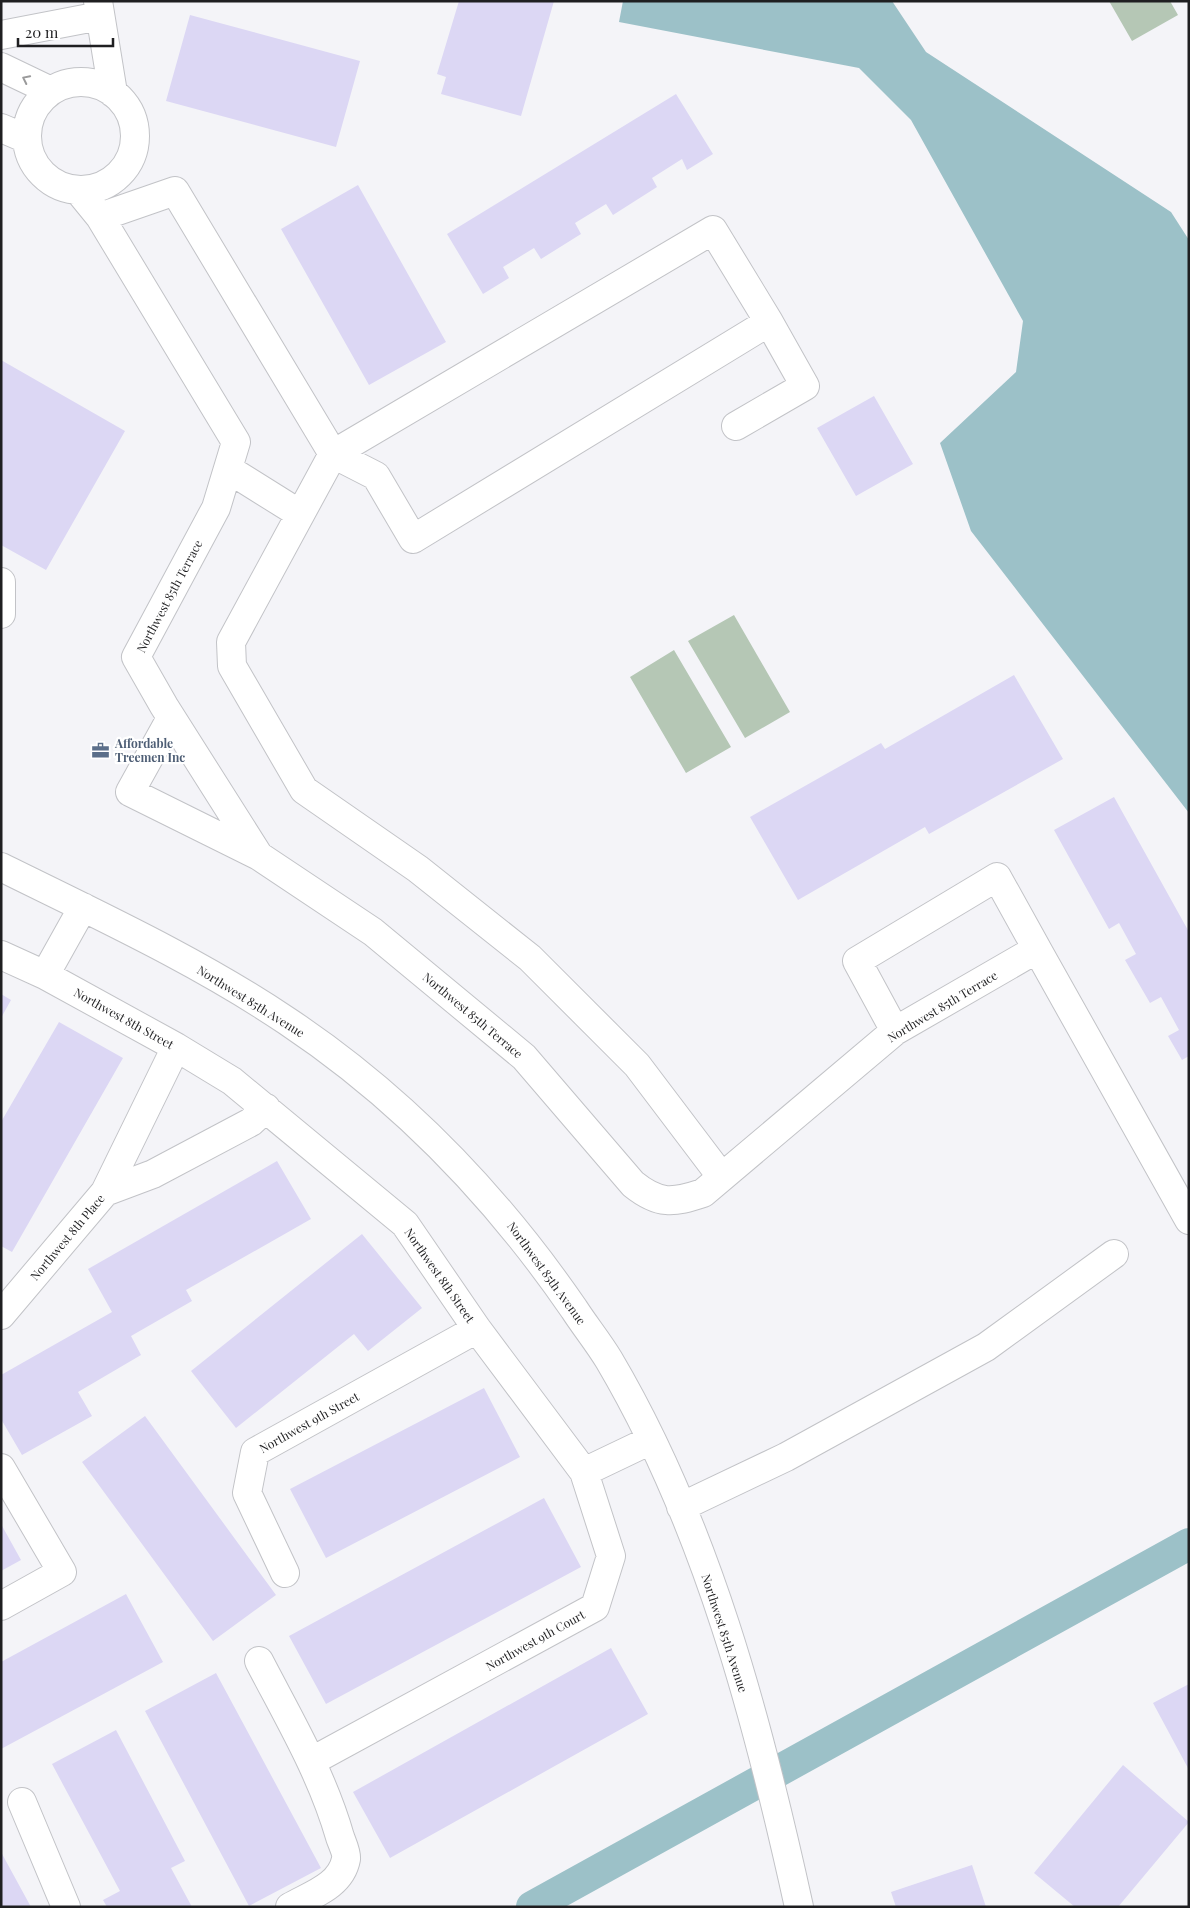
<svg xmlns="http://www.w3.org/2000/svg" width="1190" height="1908" font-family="'Playfair Display',serif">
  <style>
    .green { fill: #b5c7b5 }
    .water { fill: #9cc1c8 }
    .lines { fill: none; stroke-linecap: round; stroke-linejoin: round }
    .canal { stroke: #9cc1c8; stroke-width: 32 }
    .building { fill: #dcd7f4 }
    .minor-casing { stroke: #c2c3c7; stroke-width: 30 }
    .minor { stroke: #fff; stroke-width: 28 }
    .oneway { stroke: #9a9a9b }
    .labels { text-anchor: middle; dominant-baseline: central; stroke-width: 4.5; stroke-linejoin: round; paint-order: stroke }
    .street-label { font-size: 12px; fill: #1f1f21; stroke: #fff }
    .service-label { font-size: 12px; font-weight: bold; fill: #4e5e75; stroke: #fff; text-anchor: start }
  </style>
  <rect width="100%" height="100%" fill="#f4f4f8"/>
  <path class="green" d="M1109 1H1170L1178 15 1132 41Z
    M734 615 790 712 745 738 688 641Z
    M674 650 731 747 686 773 630 677Z"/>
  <path class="water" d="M623 1H892L926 52 1171 212 1189 240V813L971 531 940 443 1016 372 1023 321 911 120 859 68 619 22Z"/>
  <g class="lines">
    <path class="canal" d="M532 1907 1189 1544"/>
  </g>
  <path class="building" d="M459 1H554L521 116 441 94 446 77 437 74Z
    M190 15 360 61 336 147 166 101Z
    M676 94 713 154 687 170 682 159 652 178 657 187 613 215 606 204 575 223 581 234 541 259 534 248 503 267 509 278 483 294 447 234Z
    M358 185 446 342 369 385 281 229Z
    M1 360 125 431 46 570 1 545Z
    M874 396 913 464 856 496 817 428Z
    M1014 675 1063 759 929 834 925 827 798 900 750 817 881 743 885 749Z
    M1114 797 1189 932V1056L1182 1060 1168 1036 1179 1030 1161 997 1150 1003 1125 960 1136 954 1119 923 1109 929 1054 830Z
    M1 994 11 1000 1 1018Z
    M59 1022 123 1058 12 1252 1 1246V1122Z
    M277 1161 311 1219 186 1290 192 1301 131 1336 141 1355 78 1392 92 1416 22 1455 1 1419V1375L112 1312 88 1269Z
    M362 1234 422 1308 368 1351 354 1334 236 1428 191 1371Z
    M484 1388 520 1457 326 1558 290 1489Z
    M145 1416 276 1595 213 1641 82 1462Z
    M544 1498 581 1567 326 1704 289 1636Z
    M1 1524 21 1560 1 1571Z
    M126 1594 163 1662 1 1749V1662Z
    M611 1648 648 1714 390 1858 353 1792Z
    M216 1673 321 1868 249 1906 145 1711Z
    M1189 1684V1770L1153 1703Z
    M116 1730 185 1861 171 1868 192 1907H107L103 1900 120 1891 52 1764Z
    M1123 1765 1189 1822 1118 1907H1075L1034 1873Z
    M1 1852 31 1907H1Z
    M972 1865 986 1907H896L891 1892Z"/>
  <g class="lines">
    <defs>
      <path id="minor" d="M98 1 113 93
        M1 35 100 16
        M1 67 51 91
        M27 136a54 54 0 1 1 108 0a54 54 0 1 1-108 0Z
        M1 128 27 139
        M78 190 100 217 236 442 216 508 136 657 164 706 259 856 373 932 524 1057 633 1184C659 1205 673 1203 703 1193L895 1031 1037 949 1189 1220
        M100 217 175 191 333 454 376 476 413 539 769 322 713 230 333 454 231 642 232 666 304 790 418 869 530 958 637 1065 721 1176
        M736 426 805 386 769 322
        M228 469 300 514
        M1 582V614
        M171 718 130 792 259 856
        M1 867C98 915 198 961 287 1021 401 1097 497 1197 574 1309 585 1326 598 1342 609 1360 707 1526 758 1720 799 1907
        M1 955 45 975 176 1047 232 1081 405 1224 477 1329 584 1472
        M45 975 83 907
        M895 1031 857 961 997 877 1037 949
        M105 1192 153 1174 251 1122 266 1108
        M1 1315 105 1192 176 1047
        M1 1468 62 1572 1 1606
        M681 1507 786 1457 986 1347 1114 1254
        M285 1573 247 1493 255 1452 477 1329
        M259 1661C289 1719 322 1774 340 1837 342 1843 347 1853 346 1859 341 1886 311 1895 290 1907
        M312 1761 595 1607 611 1556 584 1472 651 1440
        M22 1802 66 1907"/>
    </defs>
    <use href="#minor" class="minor-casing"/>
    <use href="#minor" class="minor"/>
  </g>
  <defs><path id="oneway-chevron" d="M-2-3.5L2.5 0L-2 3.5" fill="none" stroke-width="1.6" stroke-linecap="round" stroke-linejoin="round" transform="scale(1.25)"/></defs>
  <use class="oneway" href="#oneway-chevron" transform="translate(26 79) rotate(-154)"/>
  <defs>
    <symbol id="office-bare" viewBox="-9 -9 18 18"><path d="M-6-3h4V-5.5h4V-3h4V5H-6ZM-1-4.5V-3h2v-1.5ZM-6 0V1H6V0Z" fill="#5c6f8a" stroke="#fff" stroke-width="2.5" paint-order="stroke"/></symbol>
  </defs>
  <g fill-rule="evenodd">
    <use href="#office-bare" x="88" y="738" width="25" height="25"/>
  </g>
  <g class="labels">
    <g class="street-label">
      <text transform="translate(169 596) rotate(-62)">Northwest 85th Terrace</text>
      <text transform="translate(251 1001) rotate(32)">Northwest 85th Avenue</text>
      <text transform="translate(942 1006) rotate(-31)">Northwest 85th Terrace</text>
      <text transform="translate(473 1015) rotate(40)">Northwest 85th Terrace</text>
      <text transform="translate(124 1018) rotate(29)">Northwest 8th Street</text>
      <text transform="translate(67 1237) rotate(-50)">Northwest 8th Place</text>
      <text transform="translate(547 1273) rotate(54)">Northwest 85th Avenue</text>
      <text transform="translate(440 1275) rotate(55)">Northwest 8th Street</text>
      <text transform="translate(309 1422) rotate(-29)">Northwest 9th Street</text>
      <text transform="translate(725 1633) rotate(72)">Northwest 85th Avenue</text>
      <text transform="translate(535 1640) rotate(-29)">Northwest 9th Court</text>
    </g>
    <g class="service-label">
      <text x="115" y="743">Affordable<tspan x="115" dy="14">Treemen Inc</tspan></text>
    </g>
  </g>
  <rect width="1190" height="1908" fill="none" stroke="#1f1f21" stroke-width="5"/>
  <path d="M18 38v8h95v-8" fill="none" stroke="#1f1f21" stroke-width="2.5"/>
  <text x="25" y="38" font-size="15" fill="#1f1f21" stroke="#ffffff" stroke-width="4" paint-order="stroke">20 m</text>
</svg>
